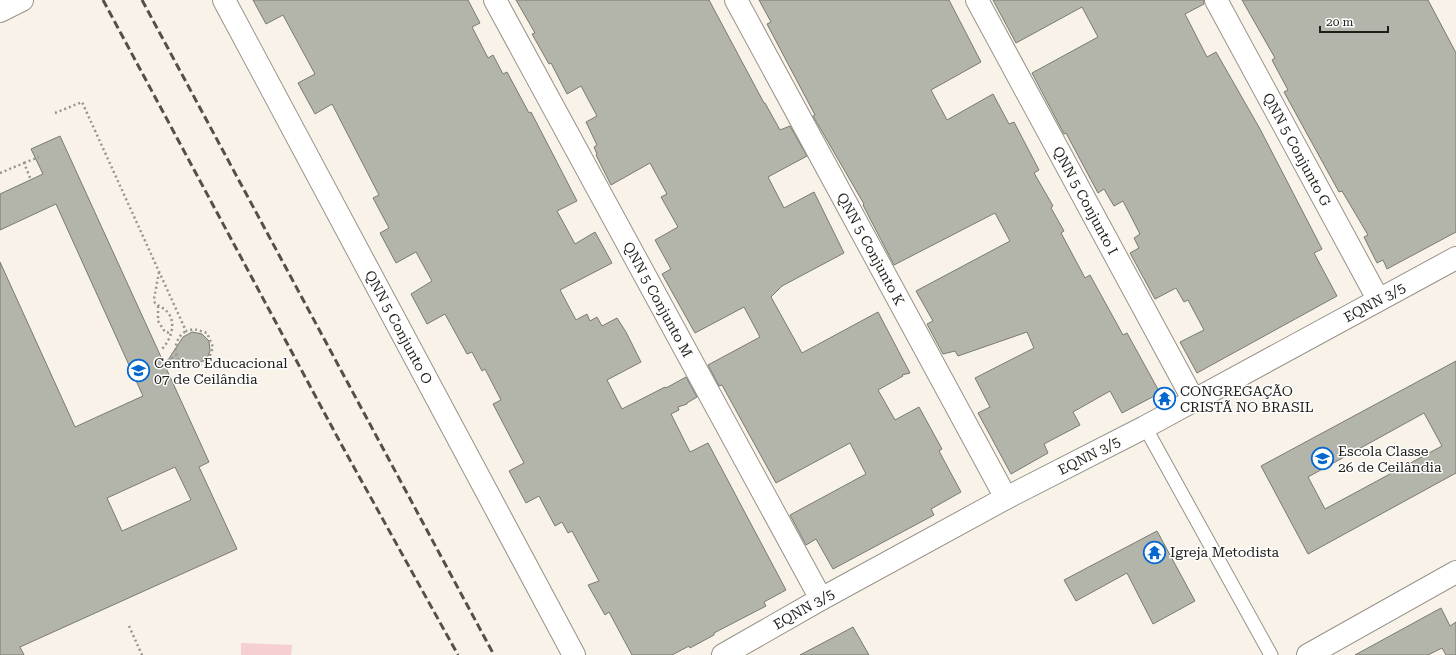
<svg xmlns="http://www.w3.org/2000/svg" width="1456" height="655" font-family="'Roboto Serif',serif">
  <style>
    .green { fill: #f6cfd2 }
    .building { fill: #b3b5aa; stroke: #797b71; fill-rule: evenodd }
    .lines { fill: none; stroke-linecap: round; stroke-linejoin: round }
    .service-casing { stroke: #989289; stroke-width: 15 }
    .minor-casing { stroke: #989289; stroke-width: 24 }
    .tertiary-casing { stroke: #989289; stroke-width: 24 }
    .path { stroke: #99948d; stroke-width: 2.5; stroke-dasharray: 2 3; stroke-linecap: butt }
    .service { stroke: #fff; stroke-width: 13 }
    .minor { stroke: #fff; stroke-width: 22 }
    .tertiary { stroke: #fff; stroke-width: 22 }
    .rail { stroke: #53504b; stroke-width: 3; stroke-dasharray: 8 4; stroke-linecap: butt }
    .labels { text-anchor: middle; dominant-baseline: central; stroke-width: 3; stroke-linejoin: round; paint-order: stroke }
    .street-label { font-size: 14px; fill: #201e1a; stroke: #fff }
    .poi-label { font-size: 14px; fill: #201e1a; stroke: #fff; text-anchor: start }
  </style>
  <rect width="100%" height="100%" fill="#f8f2e8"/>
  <path class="green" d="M241 643 292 645 291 655H241Z"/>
  <path class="building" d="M253 0H468L480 23 472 27 488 58 493 55 503 74 507 72 529 113 531 112 577 201 557 211 575 244 595 232 612 263 560 290 576 320 587 314 590 321 597 317 602 326 617 318 626 332 641 362 607 380 622 409 665 387 666 388 686 377 697 397 687 403V404L678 407 679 410 671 414 690 452 708 443 786 590 764 602 766 606 714 633V635L690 648 689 646 672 655H632L609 612 605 615 588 585 599 581 572 531 568 533 562 522 555 526 539 496 526 503 509 471 524 463 493 404 501 400 485 369 482 371 472 352 467 354 445 314 427 324 411 294 432 281 416 252 396 263 380 233 389 228 373 198 379 195 332 104 315 114 298 83 315 74 283 15 266 24Z
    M516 0H709L764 103H765L780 130 790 126 807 156 768 177 784 208 814 192 844 253 782 286 771 297 802 353 878 312 910 373 902 375 903 376 878 390 895 420 919 407 942 449 939 451 961 492 931 509 934 515 833 569 816 539 806 545 790 515 866 474 850 443 776 483 722 385 719 386 708 365 760 337 744 307 695 333 662 274 671 269 655 240 678 227 661 197 667 194 650 163 611 185 596 155 597 154 594 147 597 145 586 122 597 116 581 86 567 94 551 63 549 64 532 34 535 33Z
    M759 0H949L981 62 931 90 947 120 993 94 1009 124 1014 122 1039 170 1034 173 1053 206 1051 208 1064 231 1061 233 1085 278 1090 275 1123 335 1127 333 1160 393 1122 413 1110 391 1073 412 1080 425 1044 444 1048 453 1011 474 978 413 990 407 975 378 1034 348 1027 332 958 356 955 351 943 354 927 324 933 321 916 291 1010 241 995 213 894 265 863 205 864 204 813 116 815 115 767 24 771 22Z
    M993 0H1204V4L1185 14 1207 57 1216 52 1260 129 1322 249 1314 253 1337 296 1197 373 1180 342 1204 330 1188 300 1184 302 1176 288 1155 299 1130 253 1139 248 1134 238 1140 234 1123 201 1114 206 1104 189 1098 193 1066 133 1064 134 1032 73 1098 37 1082 7 1016 43Z
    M1242 0H1428L1456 53V232L1387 269 1383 260 1377 263 1364 237 1368 235 1342 191 1339 192 1284 92 1288 90 1272 60 1275 58Z
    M60 136 209 462 199 467 237 549 20 647 24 655H0V262L75 427 143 396 56 204 0 230V194L43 174 31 149ZM175 467 191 500 122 531 107 498Z
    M192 332 202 334 209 341 210 351 208 356 205 360 196 364 168 360 183 337Z
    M1456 361V473L1308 554 1261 466ZM1424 413 1442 446 1325 509 1308 477Z
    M1157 531 1195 601 1153 624 1127 573 1076 601 1064 580Z
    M1441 608 1450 626 1456 622V655H1446L1442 648 1428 655H1355Z
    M853 627 869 655H800L838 635Z"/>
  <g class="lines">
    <defs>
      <path id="service" d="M1145 427 1271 655"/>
      <g id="minor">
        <path id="s1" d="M495 0 821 599"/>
        <path id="s2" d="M736 0 1006 498"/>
        <path id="s3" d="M977 0 1194 401"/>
        <path id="s4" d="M1216 0 1378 299"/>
        <path d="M0 11 22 0"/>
        <path id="s5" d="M723 655 821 599 1006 498 1145 427 1456 258"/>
        <path d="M1308 655 1456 572"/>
      </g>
      <g id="tertiary">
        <path id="s6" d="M224 0 574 655"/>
      </g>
    </defs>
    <use href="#service" class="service-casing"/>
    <use href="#minor" class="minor-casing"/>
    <use href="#tertiary" class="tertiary-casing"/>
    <path class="path" d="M55 113 82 102 186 331 194 329 207 333 213 347 208 361 194 367 178 360C173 349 176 337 186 331
      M24 163 39 157
      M0 173 24 163 31 180
      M159 272 154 299 155 303C159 307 165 308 168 313 177 323 170 341 162 349
      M158 306V321L165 332 171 333
      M167 361 176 356
      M129 626 142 655"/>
    <use href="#service" class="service"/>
    <use href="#minor" class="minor"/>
    <use href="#tertiary" class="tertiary"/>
    <path class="rail" d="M103 0 340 442 458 655
      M142 0 494 655"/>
  </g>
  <defs>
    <symbol id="school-ring" viewBox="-11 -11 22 22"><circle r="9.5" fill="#fff" stroke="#0568d1" stroke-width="1.5"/><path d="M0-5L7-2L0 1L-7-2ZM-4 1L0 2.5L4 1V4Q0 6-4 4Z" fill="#0568d1"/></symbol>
    <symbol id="temple-ring" viewBox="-11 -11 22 22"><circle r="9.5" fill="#fff" stroke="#0568d1" stroke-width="1.5"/><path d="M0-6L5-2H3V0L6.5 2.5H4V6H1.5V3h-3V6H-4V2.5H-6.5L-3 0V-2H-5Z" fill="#0568d1"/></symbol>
  </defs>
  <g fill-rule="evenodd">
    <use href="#school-ring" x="126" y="358" width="25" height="25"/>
    <use href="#temple-ring" x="1152" y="386" width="25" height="25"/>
    <use href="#school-ring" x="1310" y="446" width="25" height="25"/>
    <use href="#temple-ring" x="1142" y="540" width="25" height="25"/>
  </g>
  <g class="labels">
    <g class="street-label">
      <text stroke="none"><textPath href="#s4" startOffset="170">QNN 5 Conjunto G</textPath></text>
      <text stroke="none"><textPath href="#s3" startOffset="228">QNN 5 Conjunto I</textPath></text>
      <text stroke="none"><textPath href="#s2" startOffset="283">QNN 5 Conjunto K</textPath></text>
      <text stroke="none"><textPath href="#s1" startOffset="341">QNN 5 Conjunto M</textPath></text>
      <text stroke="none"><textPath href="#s5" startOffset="741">EQNN 3/5</textPath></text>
      <text stroke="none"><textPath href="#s6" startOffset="371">QNN 5 Conjunto O</textPath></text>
      <text stroke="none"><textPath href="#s5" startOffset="417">EQNN 3/5</textPath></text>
      <text stroke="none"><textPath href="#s5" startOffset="93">EQNN 3/5</textPath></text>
    </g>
    <g class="poi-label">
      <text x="154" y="363">Centro Educacional<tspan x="154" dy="16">07 de Ceilândia</tspan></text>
      <text x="1180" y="391">CONGREGAÇÃO<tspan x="1180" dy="16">CRISTÃ NO BRASIL</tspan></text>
      <text x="1338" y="451">Escola Classe<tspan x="1338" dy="16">26 de Ceilândia</tspan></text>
      <text x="1170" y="552">Igreja Metodista</text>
    </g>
  </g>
  <path d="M1320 26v6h68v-6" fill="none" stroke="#201e1a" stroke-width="2"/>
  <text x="1326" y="26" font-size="12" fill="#201e1a" stroke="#ffffff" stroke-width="3" paint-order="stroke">20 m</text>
</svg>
